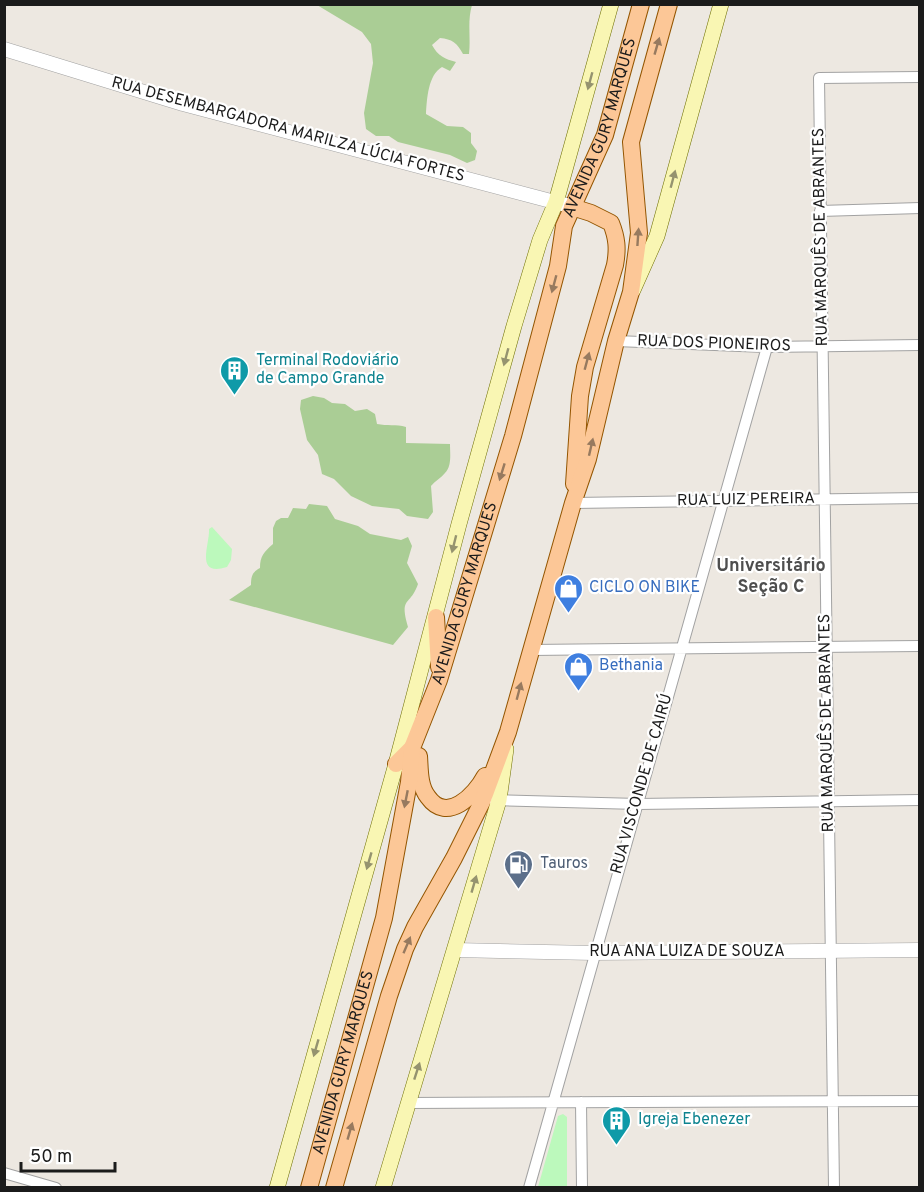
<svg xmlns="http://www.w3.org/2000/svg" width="924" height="1192" font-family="Overpass,sans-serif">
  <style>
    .forest { fill: #aacd95 }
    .park { fill: #bcf9bc }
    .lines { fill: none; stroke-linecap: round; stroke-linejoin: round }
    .minor-casing { stroke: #a2a2a2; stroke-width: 12 }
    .tertiary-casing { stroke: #a2a2a2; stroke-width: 15 }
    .secondary-casing { stroke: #6f7004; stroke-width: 16 }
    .primary-casing { stroke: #935500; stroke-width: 18 }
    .minor { stroke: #fff; stroke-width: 10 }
    .tertiary { stroke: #fff; stroke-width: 14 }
    .secondary { stroke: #f9f6b3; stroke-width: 15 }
    .primary { stroke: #fcc797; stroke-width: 16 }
    .oneway { fill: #977a5f }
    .oneway2 { fill: #95936f }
    .labels { text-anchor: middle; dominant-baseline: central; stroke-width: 4.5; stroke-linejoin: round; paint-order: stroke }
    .street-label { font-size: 16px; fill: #1b1b1b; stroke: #fff }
    .culture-label { font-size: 16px; fill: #0d838f; stroke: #fff; text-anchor: start }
    .shop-label { font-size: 16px; fill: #366cbe; stroke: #fff; text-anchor: start }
    .service-label { font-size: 16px; fill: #4e5e75; stroke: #fff; text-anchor: start }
    .neighbourhood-label { font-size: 18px; font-weight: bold; fill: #4e4e4e; stroke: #fff }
  </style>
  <rect width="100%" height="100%" fill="#ede8e1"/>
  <path class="forest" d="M317 5H472C467 22 471 37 469 54H463C457 43 452 39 440 38L432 45C438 56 445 59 456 62L450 71 442 67C428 75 427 99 426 114L447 126 463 127 471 133V143L477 151 475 160 467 163 450 155 398 142 389 136H376L366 129 364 113 373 63 371 44 362 32Z
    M313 396 324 398 332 403 345 404 355 411 367 409 375 414 377 424C387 426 396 424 406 427V443L450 444C450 453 452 466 445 473 441 478 435 481 431 486L433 512 428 519 407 516 399 509 372 506 351 496 334 479 322 474 318 455 307 440 300 409 301 400Z
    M309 504 327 506 335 519 358 526 370 534 401 540 408 537 412 546 407 563 418 584C410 607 399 596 408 627L393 645 229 600 251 585C251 577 252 572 260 568 260 556 264 552 273 544V528L276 521 281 518H288L293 508 306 509Z"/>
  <path class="park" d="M212 527 232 549 231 560 227 567C194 577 210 545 209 529Z
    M563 1114 567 1117V1187H538L558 1116Z"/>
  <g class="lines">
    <defs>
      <path id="minor" d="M820 211 920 208
        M616 341 767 347 920 345
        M573 503 920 498
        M530 650 920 646
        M494 800 638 804 920 800
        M581 1102 582 1188
        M407 1103 920 1101
        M4 1173 56 1188
        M529 1188 767 347
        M834 1188 819 78 920 77"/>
      <path id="tertiary" d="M4 49 183 104 566 205
        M455 950 594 953 920 950"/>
      <path id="secondary" d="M633 290 657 236 721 4
        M277 1188 396 764 459 524 514 326 540 240 556 202 611 4
        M383 1188 499 800 506 749"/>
      <g id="primary">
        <path d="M572 207 591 213 611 223C617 238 618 249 615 265L585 367 580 396 574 484"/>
        <path d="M436 617 439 667"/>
        <path d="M419 756C420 769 419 786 428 797 447 824 475 795 485 776"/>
        <path d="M396 764 412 748"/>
        <path id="s1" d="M309 1188 384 918 409 782 412 748 439 680 513 436 558 266 564 226 605 135 641 4"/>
        <path d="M334 1188 389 996 405 949 415 927 454 858 482 802 508 732 573 503 588 459 616 341 631 292 639 233 631 142 669 4"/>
      </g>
    </defs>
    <use href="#minor" class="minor-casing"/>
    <use href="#tertiary" class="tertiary-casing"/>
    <use href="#secondary" class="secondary-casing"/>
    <use href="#primary" class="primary-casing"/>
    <use href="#minor" class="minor"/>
    <use href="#tertiary" class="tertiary"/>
    <use href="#secondary" class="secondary"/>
    <use href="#primary" class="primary"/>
  </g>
  <defs><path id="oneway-solid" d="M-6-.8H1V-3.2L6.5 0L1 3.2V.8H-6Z" transform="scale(1.5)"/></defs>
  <g class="oneway">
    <use href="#oneway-solid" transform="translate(657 46) rotate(-74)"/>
    <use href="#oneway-solid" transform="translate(638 237) rotate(-86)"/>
    <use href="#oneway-solid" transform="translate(554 284) rotate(105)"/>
    <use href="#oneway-solid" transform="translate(587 361) rotate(-75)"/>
    <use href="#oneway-solid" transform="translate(591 447) rotate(-77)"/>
    <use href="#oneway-solid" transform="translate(502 472) rotate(107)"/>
    <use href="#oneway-solid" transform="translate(519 691) rotate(-75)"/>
    <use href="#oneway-solid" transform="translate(406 799) rotate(101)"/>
    <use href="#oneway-solid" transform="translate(407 945) rotate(-67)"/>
    <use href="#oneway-solid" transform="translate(350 1131) rotate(-74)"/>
  </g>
  <g class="oneway2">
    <use href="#oneway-solid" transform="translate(590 81) rotate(105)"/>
    <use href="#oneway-solid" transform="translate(673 179) rotate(-75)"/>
    <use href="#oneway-solid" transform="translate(506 357) rotate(105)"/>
    <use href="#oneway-solid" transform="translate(454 544) rotate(104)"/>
    <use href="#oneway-solid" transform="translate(369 861) rotate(106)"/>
    <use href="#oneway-solid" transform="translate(474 884) rotate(-74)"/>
    <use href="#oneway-solid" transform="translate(316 1048) rotate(106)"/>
    <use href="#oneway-solid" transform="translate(417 1071) rotate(-72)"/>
  </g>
  <defs>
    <symbol id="building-pin" viewBox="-11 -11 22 30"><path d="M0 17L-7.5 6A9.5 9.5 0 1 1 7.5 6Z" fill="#0f9aa8" stroke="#fff"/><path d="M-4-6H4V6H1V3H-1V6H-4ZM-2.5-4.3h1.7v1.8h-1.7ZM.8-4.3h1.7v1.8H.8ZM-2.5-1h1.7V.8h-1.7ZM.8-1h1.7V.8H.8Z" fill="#fff"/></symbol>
    <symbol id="shop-pin" viewBox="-11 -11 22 30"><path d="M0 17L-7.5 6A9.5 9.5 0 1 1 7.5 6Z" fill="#3f7fe0" stroke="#fff"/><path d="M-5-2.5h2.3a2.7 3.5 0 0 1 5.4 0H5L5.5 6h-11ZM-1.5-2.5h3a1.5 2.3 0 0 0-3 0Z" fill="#fff"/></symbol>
    <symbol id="fuel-pin" viewBox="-11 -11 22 30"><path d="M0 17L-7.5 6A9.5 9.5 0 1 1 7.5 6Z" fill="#5c6f8a" stroke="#fff"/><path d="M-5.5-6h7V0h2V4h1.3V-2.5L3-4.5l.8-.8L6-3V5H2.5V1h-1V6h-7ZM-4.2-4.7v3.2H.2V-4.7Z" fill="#fff"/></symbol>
  </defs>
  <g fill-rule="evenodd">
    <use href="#building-pin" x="218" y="354" width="33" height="45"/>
    <use href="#shop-pin" x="552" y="572" width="33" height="45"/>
    <use href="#shop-pin" x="562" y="650" width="33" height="45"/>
    <use href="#fuel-pin" x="502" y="848" width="33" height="45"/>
    <use href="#building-pin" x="600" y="1104" width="33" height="45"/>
  </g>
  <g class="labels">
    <g class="street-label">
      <text stroke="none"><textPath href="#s1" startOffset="1102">AVENIDA GURY MARQUES</textPath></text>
      <text transform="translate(288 130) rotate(15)">RUA DESEMBARGADORA MARILZA LÚCIA FORTES</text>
      <text transform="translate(821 237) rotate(-91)">RUA MARQUÊS DE ABRANTES</text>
      <text transform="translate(714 344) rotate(2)">RUA DOS PIONEIROS</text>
      <text transform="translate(746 500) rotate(-1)">RUA LUIZ PEREIRA</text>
      <text stroke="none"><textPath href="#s1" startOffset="616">AVENIDA GURY MARQUES</textPath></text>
      <text transform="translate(827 723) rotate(-91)">RUA MARQUÊS DE ABRANTES</text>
      <text transform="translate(642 784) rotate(-74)">RUA VISCONDE DE CAIRÚ</text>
      <text x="687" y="952">RUA ANA LUIZA DE SOUZA</text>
      <text stroke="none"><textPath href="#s1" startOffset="130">AVENIDA GURY MARQUES</textPath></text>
    </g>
    <g class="culture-label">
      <text x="256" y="361">Terminal Rodoviário<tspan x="256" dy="18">de Campo Grande</tspan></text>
      <text x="638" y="1120">Igreja Ebenezer</text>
    </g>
    <g class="shop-label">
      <text x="589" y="588">CICLO ON BIKE</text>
      <text x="599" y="666">Bethania</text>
    </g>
    <g class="service-label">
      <text x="540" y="864">Tauros</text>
    </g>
    <g class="neighbourhood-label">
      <text x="771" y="566">Universitário<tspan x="771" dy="21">Seção C</tspan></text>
    </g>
  </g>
  <rect width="924" height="1192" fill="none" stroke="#1b1b1b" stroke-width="12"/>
  <path d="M21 1162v9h94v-9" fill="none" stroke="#1b1b1b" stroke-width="3"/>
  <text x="30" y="1162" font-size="18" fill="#1b1b1b" stroke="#ffffff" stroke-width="4.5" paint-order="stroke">50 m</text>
</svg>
